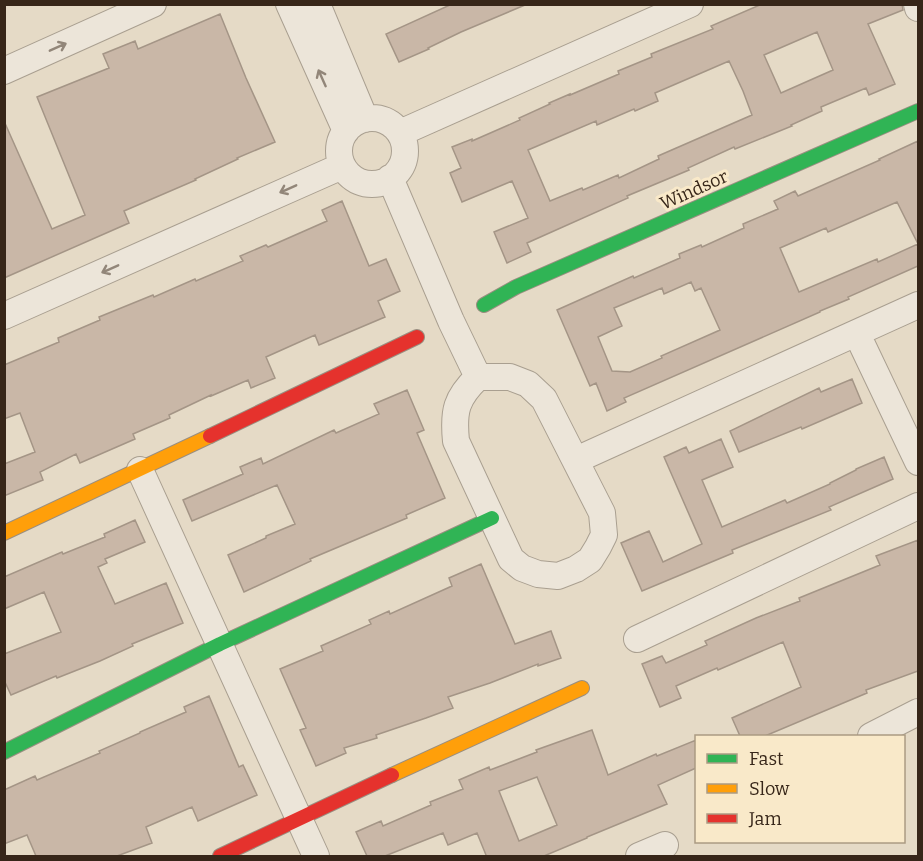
<svg xmlns="http://www.w3.org/2000/svg" width="923" height="861" font-family="Bitter,serif">
  <style>
    .building { fill: #c9b7a7; stroke: #a49586; stroke-width: 1.5; fill-rule: evenodd }
    .lines { fill: none; stroke-linecap: round; stroke-linejoin: round }
    .street-casing { stroke: #a99f90; stroke-width: 28 }
    .fast-casing { stroke: #998e80; stroke-width: 16 }
    .slow-casing { stroke: #998e80; stroke-width: 16 }
    .jam-casing { stroke: #998e80; stroke-width: 16 }
    .street { stroke: #ece5d9; stroke-width: 26 }
    .fast { stroke: #30b455; stroke-width: 14 }
    .slow { stroke: #ff9f0a; stroke-width: 14 }
    .jam { stroke: #e5322d; stroke-width: 14 }
    .oneway { stroke: #928679 }
    .labels { text-anchor: middle; dominant-baseline: central; stroke-width: 6; stroke-linejoin: round; paint-order: stroke }
    .street-label { font-size: 18px; fill: #372619; stroke: #f9e9c9 }
  </style>
  <rect width="100%" height="100%" fill="#e5dac6"/>
  <path class="building" d="M452 4 525 5 461 32 428 48 429 49 399 62 386 34Z
    M762 4H902L903 10 868 24 895 84 869 95 866 88 821 107 822 111 791 125 792 126 735 149 734 147 688 168 689 170 627 196 628 198 527 243 531 252 507 263 494 232 528 218 512 181 462 202 450 173 461 168 452 147 472 139V141L520 120 519 118 550 104 549 103 570 94V95L619 74 618 71 652 57 651 54 713 29 711 26ZM817 32 833 70 781 93 764 55ZM729 61 743 91 752 115 658 156 659 159 619 178 618 175 583 190 582 188 550 201 528 150 596 121 597 125 634 109 635 111 658 101 655 93Z
    M220 14 246 78 275 142 237 158 238 159 195 179 196 180 124 211 129 223 4 278V121L52 229 85 215 37 97 109 68 103 54 135 41 138 49Z
    M918 141V266L848 297 849 299 820 311V312L624 398 626 402 607 411 596 383 590 386 557 310 633 276 634 278 680 258 679 254 701 245 702 247 744 228 743 224 778 209 774 201 795 191 798 196 880 160 879 159ZM897 202 918 244 878 262 877 259 799 292 780 248 826 228 828 232ZM691 282 695 291 701 288 720 330 661 356 662 358 630 372 612 371 598 337 622 326 614 308 662 288 664 294Z
    M342 201 369 266 386 259 400 291 378 301 385 317 319 345 315 335 266 357 275 378 251 388 248 380 211 396V395L169 415 170 418 133 434 135 439 80 463 76 454 40 472 43 480 4 496V464L35 452 20 413 4 419V365L59 342 58 338 100 320 99 317 153 295 154 297 195 279 196 281 243 261 240 256 266 245 268 247 327 221 322 210Z
    M852 379 862 403 802 429 801 427 739 452 730 431 819 388 821 392Z
    M407 390 424 430 417 433 445 498 406 515 407 518 310 559 311 561 244 592 228 555 266 538V536L295 524 277 485 192 521 183 500 243 474 240 467 261 458 263 464 334 430 336 433 379 414 374 404Z
    M721 439 733 467 702 480 722 527 785 500 787 503 830 484V483L856 470V469L884 457 893 479 829 507 831 510 732 550 733 553 642 591 621 543 649 531 663 562 702 544 664 457 686 447 689 453Z
    M135 520 145 542 105 559 107 563 98 567 115 604 166 583 183 623 132 644 133 646 100 661 57 678 56 676 11 695 4 680V654L61 632 44 592 4 609V577L62 552 63 554 105 537 104 534Z
    M918 540V671L866 690 867 693 765 736H740L732 718 801 687 783 642 718 670 717 668 676 686 681 698 660 707 642 664 662 656 666 663 707 645 705 641 756 618 800 601 799 598 880 565 876 556Z
    M481 564 515 644 551 631 561 658 538 666V664L490 683 448 697 453 708 426 718 376 735 377 738 344 748 346 753 316 766 300 730 306 728 280 669 323 651 321 646 371 624 369 620 389 611 390 614 452 586 449 578Z
    M209 696 239 767 243 765 257 795 198 821 192 807 146 827 152 843 117 856H36L27 835 4 844V790L35 776 37 780 100 753 99 751 140 733V732L186 712 184 707Z
    M592 730 608 775 656 754 657 756 696 740V768L658 785 667 804 587 837V838L544 856H483L486 855 477 833 448 845 443 833 385 856H367L356 832 381 821 383 826 431 805 430 802 463 789 459 780 489 767 490 770 537 752 536 750ZM537 777 557 825 519 841 499 791Z"/>
  <g class="lines">
    <defs>
      <path id="street" d="M289 4 346 131
        M317 4 365 119
        M917 4 918 8
        M4 71 153 4
        M339 151a33 33 0 1 1 66 0a33 33 0 1 1-66 0Z
        M400 133 690 4
        M390 178 451 321 478 377
        M4 316 342 166
        M857 334 918 462
        M478 377H510L528 384 544 399 602 513 604 535 598 547 590 560 576 569 558 576 538 574 522 568 511 559 456 441C453 411 456 398 478 377Z
        M576 460 918 305
        M140 470 316 856
        M637 639 918 506
        M871 736 918 712
        M639 856 665 845"/>
      <path id="fast" d="M484 305 516 287 918 111
        M4 752 220 644 492 518"/>
      <path id="slow" d="M4 533 210 436
        M392 775 582 688"/>
      <path id="jam" d="M210 436 417 337
        M220 856 392 775"/>
    </defs>
    <use href="#street" class="street-casing"/>
    <use href="#fast" class="fast-casing"/>
    <use href="#slow" class="slow-casing"/>
    <use href="#jam" class="jam-casing"/>
    <use href="#street" class="street"/>
    <use href="#fast" class="fast"/>
    <use href="#slow" class="slow"/>
    <use href="#jam" class="jam"/>
  </g>
  <defs><path id="oneway-shaft" d="M-6 0H5M1.5-3L5.5 0L1.5 3" fill="none" stroke-width="1.6" stroke-linecap="round" stroke-linejoin="round" transform="scale(1.5)"/></defs>
  <g class="oneway">
    <use href="#oneway-shaft" transform="translate(58 47) rotate(-24)"/>
    <use href="#oneway-shaft" transform="translate(322 78) rotate(-114)"/>
    <use href="#oneway-shaft" transform="translate(288 189) rotate(156)"/>
    <use href="#oneway-shaft" transform="translate(110 269) rotate(156)"/>
  </g>
  <g class="labels">
    <g class="street-label">
      <text transform="translate(694 190) rotate(-24)">Windsor</text>
    </g>
  </g>
  <rect width="923" height="861" fill="none" stroke="#372619" stroke-width="12"/>
  <rect x="695" y="735" width="210" height="108" fill="#f9e9c9" stroke="#ab9b83" stroke-width="1.5"/>
  <rect x="707" y="754" width="30" height="9" fill="#30b455" stroke="#ab9b83" stroke-width="1.5"/>
  <text x="749" y="765" font-size="18" fill="#372619">Fast</text>
  <rect x="707" y="784" width="30" height="9" fill="#ff9f0a" stroke="#ab9b83" stroke-width="1.5"/>
  <text x="749" y="795" font-size="18" fill="#372619">Slow</text>
  <rect x="707" y="814" width="30" height="9" fill="#e5322d" stroke="#ab9b83" stroke-width="1.5"/>
  <text x="749" y="825" font-size="18" fill="#372619">Jam</text>
</svg>
